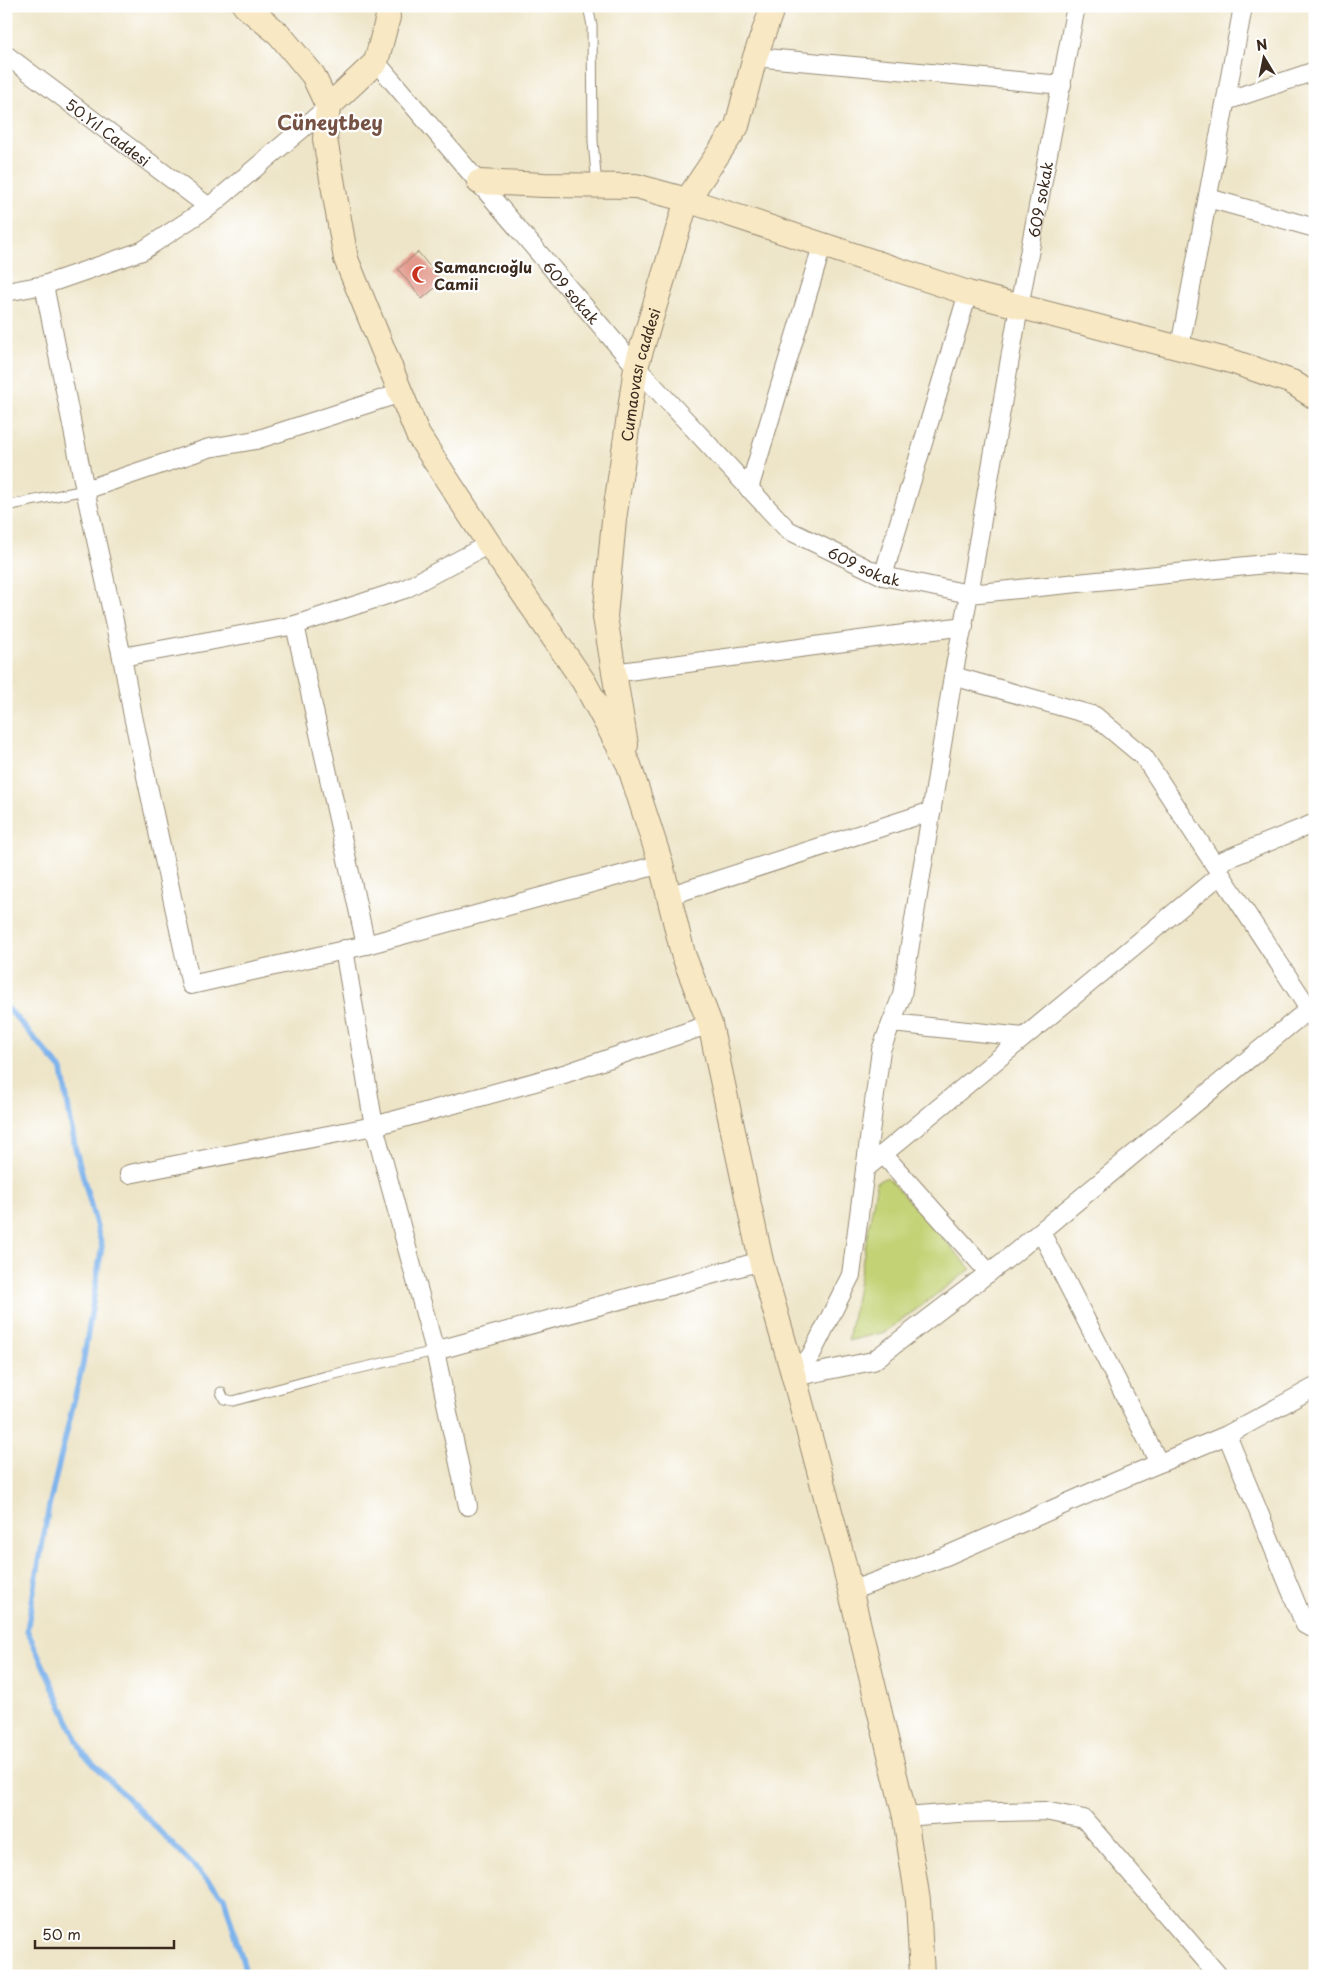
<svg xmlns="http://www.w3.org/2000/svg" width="1321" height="1982" font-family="'Playpen Sans',sans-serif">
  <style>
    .green { fill: #c3d274; stroke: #7f7e49 }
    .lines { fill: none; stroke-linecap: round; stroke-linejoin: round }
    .stream { stroke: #7db3ec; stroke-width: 5.5 }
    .building { fill: #e39b8e }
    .lane-casing { stroke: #948873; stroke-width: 11 }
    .street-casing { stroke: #948873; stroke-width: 20 }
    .secondary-casing { stroke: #948873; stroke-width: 26 }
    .lane { stroke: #fff; stroke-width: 9 }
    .street { stroke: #fff; stroke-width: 18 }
    .secondary { stroke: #f8e8c3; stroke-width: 24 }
    .labels { text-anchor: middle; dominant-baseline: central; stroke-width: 4.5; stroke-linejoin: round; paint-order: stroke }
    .street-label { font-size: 15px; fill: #3b2a1e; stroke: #fff }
    .poi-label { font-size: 15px; font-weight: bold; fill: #3b2a1e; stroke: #fff; text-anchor: start }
    .district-label { font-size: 20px; font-weight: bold; fill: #765245; stroke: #fff }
  </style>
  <rect width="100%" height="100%" fill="#fff"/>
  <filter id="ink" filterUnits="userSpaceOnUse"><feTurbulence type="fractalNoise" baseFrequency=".02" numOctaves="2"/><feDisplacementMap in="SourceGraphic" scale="10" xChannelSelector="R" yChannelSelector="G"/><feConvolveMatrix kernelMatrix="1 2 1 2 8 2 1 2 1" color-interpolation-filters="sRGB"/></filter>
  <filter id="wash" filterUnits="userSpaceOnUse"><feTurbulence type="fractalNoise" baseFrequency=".0096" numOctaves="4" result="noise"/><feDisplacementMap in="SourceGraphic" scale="20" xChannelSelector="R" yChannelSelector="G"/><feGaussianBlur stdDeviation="1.12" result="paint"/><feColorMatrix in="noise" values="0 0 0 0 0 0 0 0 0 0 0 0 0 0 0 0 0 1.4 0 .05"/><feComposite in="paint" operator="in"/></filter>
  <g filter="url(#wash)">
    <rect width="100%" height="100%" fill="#eee5c8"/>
    <path class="green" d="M887 1177 971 1269 885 1332 848 1341 877 1182Z"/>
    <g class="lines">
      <path class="stream" d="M6 1006 62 1070 75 1147 102 1246 83 1363 49 1506 27 1630 83 1753 224 1897 247 1976"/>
    </g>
    <g id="blocks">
      <path class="building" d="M418 252 442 282 422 299 398 269Z"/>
    </g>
  </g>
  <g filter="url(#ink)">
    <use href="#blocks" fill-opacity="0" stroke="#948873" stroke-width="1"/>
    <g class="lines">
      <defs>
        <path id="lane" d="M588 6 592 26 593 141 597 186
          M6 506 85 490
          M221 1392 224 1399 233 1401 326 1376 435 1351"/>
        <g id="street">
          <path id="s1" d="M6 55 209 207"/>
          <path d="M755 57 1062 85"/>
          <path id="s2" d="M376 62 636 367 788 530 883 576 969 594 1019 307 1076 6"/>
          <path d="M1226 101 1315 71"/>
          <path d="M1208 198 1315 228"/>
          <path d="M44 285 85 490 122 657 133 716 191 985 366 945 661 864"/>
          <path d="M6 292 44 285 142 251 209 207 328 107"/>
          <path d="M1180 347 1242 12"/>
          <path d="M749 489 822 246"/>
          <path d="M85 490 209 448 256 440 401 393"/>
          <path d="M883 576 968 293"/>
          <path d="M295 625 405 589 489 544"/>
          <path d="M122 657 295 625 366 945"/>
          <path d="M613 673 964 626"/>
          <path d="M953 676 1095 716 1144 757 1309 1009"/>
          <path d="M1214 864 1315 823"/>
          <path d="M668 896 932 811"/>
          <path d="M344 949 374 1126 435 1351 761 1261"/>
          <path d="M892 1023 1024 1037"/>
          <path d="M883 1154 989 1273"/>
          <path d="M865 1169 1221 874"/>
          <path d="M129 1174 374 1126 564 1074 710 1024"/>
          <path d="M1041 1232 1159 1463"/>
          <path d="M435 1351 468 1506"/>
          <path d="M794 1377 811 1355 851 1275 881 1050 902 995 953 676 969 594 1276 563 1315 566"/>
          <path d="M794 1377 873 1361 1012 1255 1309 1009 1315 1021"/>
          <path d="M1227 1435 1305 1625 1315 1629"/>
          <path d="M850 1591 946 1556 1131 1475 1227 1435 1315 1387"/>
          <path d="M905 1817 957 1813 1045 1811 1084 1819 1219 1976"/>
        </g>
        <g id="secondary">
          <path d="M245 6 279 34 313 75 328 107 325 139 346 259 418 435 489 544 584 682 629 765 661 864 683 954 710 1024 761 1261 794 1377 844 1564 905 1817 918 1901 922 1976"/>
          <path d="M328 107 376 62 388 17 386 6"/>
          <path d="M479 182 544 185 636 186 687 200 968 293 1234 362 1292 382 1315 397"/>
          <path id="s3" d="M626 745 605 617 614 520 636 367 687 200 737 126 755 57 773 6"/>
        </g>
      </defs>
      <use href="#lane" class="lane-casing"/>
      <use href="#street" class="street-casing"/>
      <use href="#secondary" class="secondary-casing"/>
      <use href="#lane" class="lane"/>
      <use href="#street" class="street"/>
      <use href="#secondary" class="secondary"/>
    </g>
  </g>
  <defs>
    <symbol id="mosque-bare" viewBox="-9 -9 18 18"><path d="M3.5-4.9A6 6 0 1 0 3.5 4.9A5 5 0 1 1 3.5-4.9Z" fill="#c8321e" stroke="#fff" stroke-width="2.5" paint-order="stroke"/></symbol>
  </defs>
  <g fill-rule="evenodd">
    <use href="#mosque-bare" x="408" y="262" width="25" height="25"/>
  </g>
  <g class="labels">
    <g class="street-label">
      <text stroke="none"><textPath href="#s1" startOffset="128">50.Yıl Caddesi</textPath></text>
      <text stroke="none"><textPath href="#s2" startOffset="1218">609 sokak</textPath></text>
      <text stroke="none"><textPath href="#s2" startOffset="302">609 sokak</textPath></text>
      <text stroke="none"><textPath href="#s3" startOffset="375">Cumaovası caddesi</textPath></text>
      <text stroke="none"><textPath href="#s2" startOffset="708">609 sokak</textPath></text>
    </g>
    <g class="poi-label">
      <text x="434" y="266">Samancıoğlu<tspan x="434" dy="17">Camii</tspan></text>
    </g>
    <g class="district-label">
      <text x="330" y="122">Cüneytbey</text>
    </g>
  </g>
  <rect width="1321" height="1982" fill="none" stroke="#fff" stroke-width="25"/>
  <g transform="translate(1264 58) rotate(350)" stroke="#ffffff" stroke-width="4" paint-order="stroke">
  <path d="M0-4L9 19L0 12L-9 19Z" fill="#3b2a1e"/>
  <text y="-8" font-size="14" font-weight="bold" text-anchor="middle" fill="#3b2a1e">N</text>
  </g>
  <path d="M35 1940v8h139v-8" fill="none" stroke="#3b2a1e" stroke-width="2.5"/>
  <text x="42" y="1940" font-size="15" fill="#3b2a1e" stroke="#ffffff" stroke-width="4" paint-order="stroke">50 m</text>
</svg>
